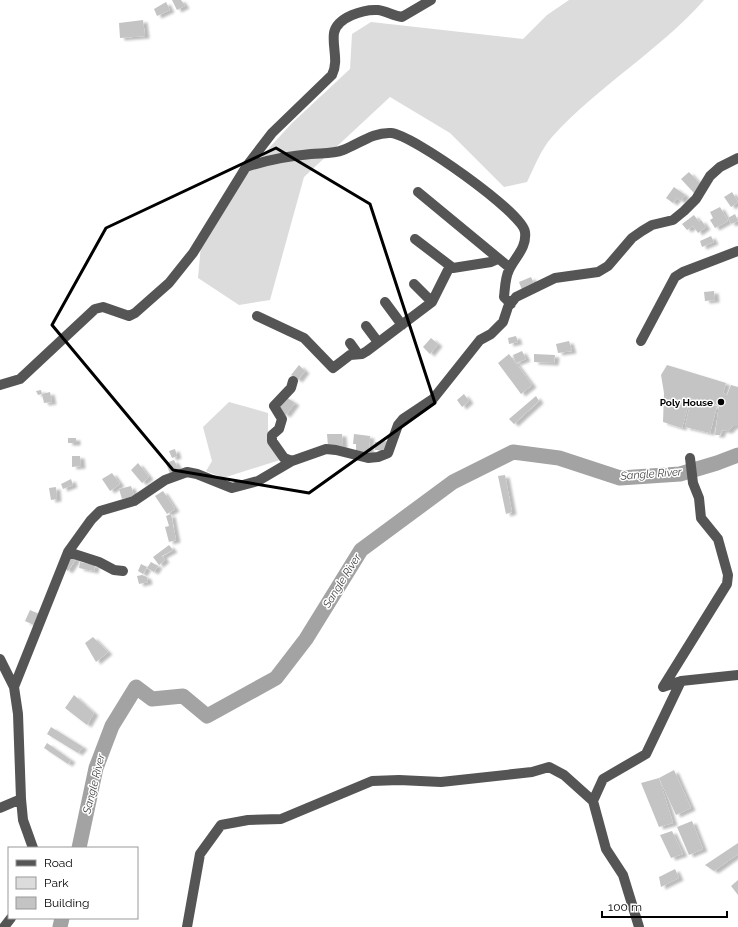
<svg xmlns="http://www.w3.org/2000/svg" width="738" height="927" font-family="Raleway,sans-serif">
  <style>
    .green { fill: #dcdcdc }
    .lines { fill: none; stroke-linecap: round; stroke-linejoin: round }
    .river { stroke: #a3a3a3; stroke-width: 15 }
    .building { fill: #c4c4c4; filter: url(#shadow) }
    .minor { stroke: #555; stroke-width: 10 }
    .marked { fill: none; stroke: #000; stroke-width: 3; stroke-linejoin: round }
    .poi-dot { fill: #000; stroke: #fff; stroke-width: 1.5 }
    .labels { text-anchor: middle; dominant-baseline: central; stroke-width: 3; stroke-linejoin: round; paint-order: stroke }
    .poi-label { font-size: 10px; font-weight: bold; fill: #000; stroke: #fff; text-anchor: end }
    .water-label { font-size: 11px; font-style: italic; fill: #444; stroke: #fff }
  </style>
  <defs>
    <filter id="shadow"><feDropShadow dx="4.5" dy="2.5" stdDeviation="1" flood-color="#0004"/></filter>
  </defs>
  <rect width="100%" height="100%" fill="#fff"/>
  <path class="green" d="M569 0H704C659 51 598 86 552 137 541 149 534 168 527 182L504 187 450 133 390 97 304 177 270 300 239 305 198 278 201 245 236 184 292 123 350 69 352 34 371 22 523 39 547 15Z
    M229 402 268 413V438L280 460 223 478 206 471 212 461 203 427Z"/>
  <g class="lines">
    <path class="river" d="M79 848 96 768 112 726 136 687 152 699 183 696 207 716 276 678 306 639 361 550 453 482 513 452 559 458 620 478 680 474 717 463 738 455
      M60 927 62 918"/>
  </g>
  <path class="building" d="M172 0H181L185 6 177 10Z
    M166 2 170 10 157 16 154 9Z
    M143 20 145 36 120 38 119 23Z
    M689 172 702 186 694 193 681 179Z
    M674 187 685 195 681 201 677 198 673 203 666 198Z
    M732 192 738 202 731 207 724 197Z
    M720 207 728 221 715 228 710 220 713 218 710 212Z
    M735 214 738 221 731 224 728 218Z
    M694 215 699 222 701 220 706 227 698 233 693 226 687 230 682 224Z
    M711 236 714 242 702 247 700 241Z
    M531 277 535 286 522 290 519 282Z
    M714 291 715 300 705 301 704 292Z
    M516 336 518 342 509 344 508 338Z
    M431 338 438 344 430 354 423 347Z
    M569 341 572 351 558 353 556 344Z
    M522 351 526 359 516 363 513 355Z
    M509 354 532 385 521 394 498 363Z
    M534 354 555 355 554 363 534 362Z
    M299 365 305 371 298 380 291 375Z
    M667 365 726 383 723 393 727 395 731 385 738 387V426H733L728 431 722 430 720 435H715L719 405 690 398 682 428 663 422 664 393 661 375Z
    M41 390 42 394 50 392 52 402 44 403 42 394 38 395 36 391Z
    M464 394 469 401 462 407 457 400Z
    M536 396 539 401 514 424 509 419Z
    M286 397 295 403 286 415 277 409Z
    M691 400 717 406 710 433 685 427Z
    M327 434H342L343 446 328 447Z
    M354 434 370 436 369 452 356 451V444H353Z
    M68 438H76V443H68Z
    M388 441V450H375V442Z
    M175 449 177 456 172 458 169 451Z
    M72 456H80L81 466 72 467Z
    M174 460 179 470 170 474 166 463Z
    M138 463 149 477 142 483 131 470Z
    M112 473 120 484 110 491 102 479Z
    M505 475 512 512 506 514 498 476Z
    M71 479 73 485 63 489 61 484Z
    M131 486 134 496 122 499 119 489Z
    M56 487 57 499 51 500 49 488Z
    M163 491 175 509 167 514 155 496Z
    M171 514 176 540 169 542 165 527 169 526 166 516Z
    M169 545 173 550 162 556 165 560 159 565 153 557Z
    M71 555 76 559 68 571 63 567Z
    M80 562 95 565 94 571 79 568Z
    M151 562 158 566 154 572 147 568Z
    M141 564 147 567 143 574 138 571Z
    M142 575 147 577 148 582 139 584 137 576Z
    M30 610 39 614 34 625 25 621Z
    M93 637 108 652 96 662 85 643Z
    M74 695 94 713 87 725 65 708Z
    M51 727 83 747 78 753 47 734Z
    M47 743 71 760 68 764 44 748Z
    M674 770 691 808 676 815 659 778Z
    M659 778 673 823 659 827 641 783Z
    M692 821 703 849 689 855 677 827Z
    M672 831 683 854 671 858 660 835Z
    M738 843V854L714 871 705 865Z
    M675 869 679 878 661 887 659 877Z
    M738 880V895L731 886Z"/>
  <g class="lines">
    <path class="minor" d="M246 167C267 160 288 156 311 154 322 153 333 154 343 150 359 144 373 132 391 133 412 134 523 213 525 232 527 248 515 257 509 270 505 278 505 288 504 297L511 304
      M418 192 510 268
      M415 239 453 268 491 262 498 259
      M414 284 432 302 450 266
      M385 302 402 325
      M257 316 304 338 333 368 350 355 362 354 367 351 432 302
      M366 326 378 342
      M641 341 675 277 683 272 738 251
      M350 343 358 354
      M0 385 20 379 95 309 103 307 129 316 135 313 169 283 193 253 246 167 272 133 332 75C339 61 332 47 334 33 337 17 364 9 378 10 386 11 394 16 402 17L431 0
      M292 461 284 458 272 441V435L279 429 282 419 274 406 291 388 293 381
      M68 552 99 562 114 570 123 571
      M0 659 14 687
      M681 681 738 675
      M21 799 23 820 33 848
      M0 808 21 799 18 714 14 687 68 552 91 520 100 511 134 501 165 480 187 472 197 474 232 488 258 481 292 461 326 449 336 450 368 458 378 457 388 453 398 425 403 419 433 399 480 340 491 334 503 322 508 307 516 297 555 278 598 272 608 266 632 238 642 231 652 225 673 220 684 211 696 199 710 176 720 167 738 158
      M4 927 11 918
      M187 927 200 854 221 825 248 820 281 819 372 781 399 780 441 782 532 772 549 767 564 775 593 801
      M639 927 623 875 606 849 593 801 603 779 646 754 681 681 663 687 727 584 728 575 718 539 701 518 699 498 693 483 690 458"/>
  </g>
  <path class="marked" d="M276 148 370 204 435 403 309 493 173 470 52 325 106 228Z"/>
  <circle class="poi-dot" cx="721" cy="402" r="4"/>
  <g class="labels">
    <g class="poi-label">
      <text x="713" y="402">Poly House</text>
    </g>
    <g class="water-label">
      <text transform="translate(651 474) rotate(-4)">Sangle River</text>
      <text transform="translate(342 581) rotate(-58)">Sangle River</text>
      <text transform="translate(94 784) rotate(-76)">Sangle River</text>
    </g>
  </g>
  <rect x="8" y="847" width="130" height="72" fill="#ffffff" stroke="#999999"/>
  <rect x="16" y="860" width="20" height="6" fill="#555555" stroke="#999999"/>
  <text x="44" y="867" font-size="12" fill="#000000">Road</text>
  <rect x="16" y="877" width="20" height="12" fill="#dcdcdc" stroke="#999999"/>
  <text x="44" y="887" font-size="12" fill="#000000">Park</text>
  <rect x="16" y="897" width="20" height="12" fill="#c4c4c4" stroke="#999999"/>
  <text x="44" y="907" font-size="12" fill="#000000">Building</text>
  <path d="M602 911v6h125v-6" fill="none" stroke="#000000" stroke-width="2"/>
  <text x="608" y="911" font-size="12" fill="#000000" stroke="#ffffff" stroke-width="3" paint-order="stroke">100 m</text>
</svg>
